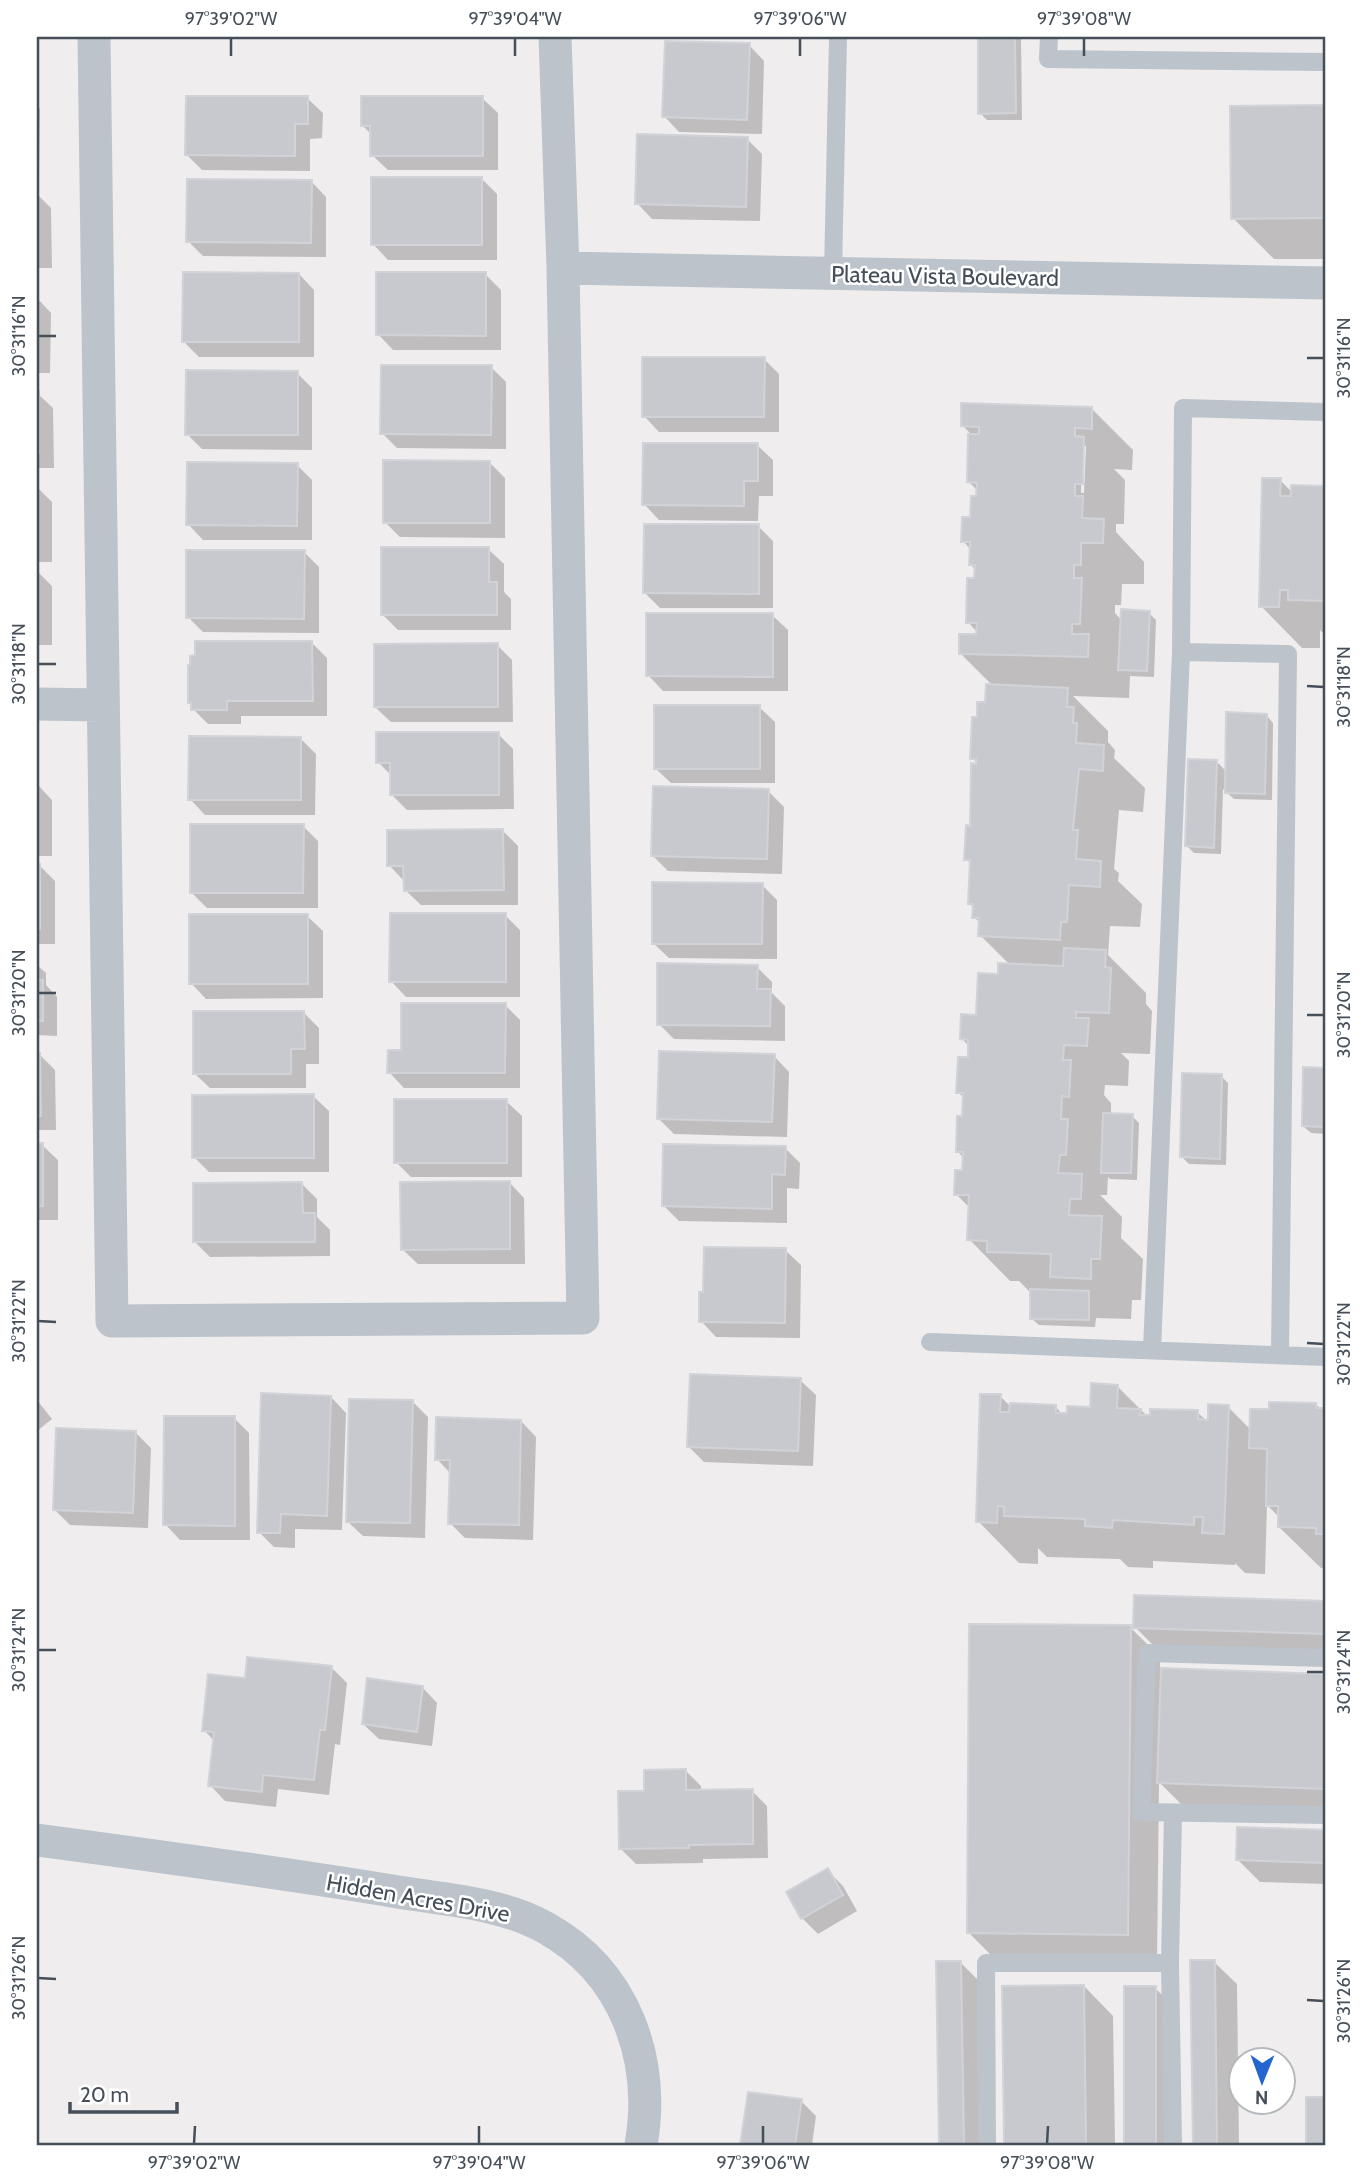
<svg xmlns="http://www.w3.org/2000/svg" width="1363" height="2182" font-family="Cabin,sans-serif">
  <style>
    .shadow { fill: #0003; fill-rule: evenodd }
    .building { fill: #c7c9cf; stroke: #d1d3d8; stroke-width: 2 }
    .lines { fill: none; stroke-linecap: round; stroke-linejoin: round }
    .service { stroke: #bcc3cb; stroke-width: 18 }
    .minor { stroke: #bcc3cb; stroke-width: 33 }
    .ticks { fill: none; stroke: #464f59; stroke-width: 2.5 }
    .labels { text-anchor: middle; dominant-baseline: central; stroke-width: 5; stroke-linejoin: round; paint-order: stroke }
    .street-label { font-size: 23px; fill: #464f59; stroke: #fff }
    .neatline { fill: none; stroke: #464f59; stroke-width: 2.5 }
    .ticks-label { font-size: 18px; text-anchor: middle; fill: #464f59 }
  </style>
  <rect width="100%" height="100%" fill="#efeded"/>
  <path class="shadow" d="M979 37H1021L1022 120H987L980 113Z
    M749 45 764 61 762 134 679 132 664 116Z
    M307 98 323 113 322 138 310 139V171L202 170 187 155Z
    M482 98 498 113V170H388L372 155V135L362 125Z
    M37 106 40 109 39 175H37Z
    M1326 107V259H1274L1233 218 1232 108Z
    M747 139 762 154 760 221 652 219 637 203Z
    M481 178 497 194V260H388L373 244Z
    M311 181 326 197V257L203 256 188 241Z
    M37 194 51 208 52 268H37Z
    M299 274 314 290V357H199L184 342Z
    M485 274 501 290V350H393L378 334Z
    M37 298 51 313 50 373H37Z
    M764 359 779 374V432H659L644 416Z
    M491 367 506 382V449L397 448 382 433Z
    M297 373 312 388V450L202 449 187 434Z
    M37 393 53 408 54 468H37Z
    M1091 408 1133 450 1132 470 1114 469 1125 480 1124 524H1116V532L1144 562V584H1122L1121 605H1115V613L1122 621 1149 613 1156 620 1154 677 1130 676 1129 698 1073 696 1108 731V742L1115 750 1114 758 1145 788 1143 812 1119 810 1114 869 1119 873 1118 881 1142 904 1140 927 1110 926 1108 955 1146 993V1004L1152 1011 1150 1054 1121 1053 1129 1061 1128 1086 1105 1085 1104 1095 1111 1103V1115L1132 1116 1139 1123 1137 1180 1110 1179 1108 1177 1107 1195H1100L1122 1217 1121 1238 1143 1259 1141 1300H1132L1131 1319 1096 1318 1095 1327 1039 1325 1031 1318 1030 1292 1019 1281H1010L969 1239 970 1208 956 1194 964 1172V1158L957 1151 964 1098 958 1092 969 1059 970 1047 962 1039 978 1017 999 976 1010 965 980 935 981 924 974 917V908L969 903 972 865 966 859 979 765 972 758 978 719 993 686 960 653 978 636V633L968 622 976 570 971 565V550L963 541 978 491 969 482 973 436 962 425ZM1082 446H1086L1084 493H1081Z
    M757 445 773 460V496H759L758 521 659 520 644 504Z
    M489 462 505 478V538L400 537 385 522Z
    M297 465 312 480V540H203L188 524Z
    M1280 480 1292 492 1293 487 1326 488V636L1320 630V648H1302L1261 606Z
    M37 487 52 502V562H37Z
    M758 526 773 541V608H660L645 593Z
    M488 549 504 564V592L511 599V630H398L383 615Z
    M304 552 319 567V633L203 632 188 617Z
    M37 571 52 586V645H37Z
    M772 615 788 630V691H663L648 675Z
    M312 643 327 658V716H241V724H208L193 709 190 702Z
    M497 645 512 660 513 722H391L375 707Z
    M759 707 775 722V783H671L655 768Z
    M1266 715 1273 723 1272 800 1234 799 1223 789 1221 854 1194 853 1187 846 1217 762 1227 772Z
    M498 734 513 749 514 809 407 810 392 795 391 775 378 762Z
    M301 739 316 754 315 815H205L190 799Z
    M37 784 52 800V856H37Z
    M768 791 784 807 782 874 668 871 652 855Z
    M303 826 318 841V908H207L192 893Z
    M502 830 518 846V905H421L405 890V882L389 865Z
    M37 865H39L55 881V944H37Z
    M762 885 777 900V959L669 958 653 943Z
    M505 915 520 930V997H406L391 981Z
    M307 916 323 931V998L206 999 191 983Z
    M37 965 46 973V985L57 997V1036L37 1035Z
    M757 967 772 982V993L785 1006V1041L674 1039 659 1024Z
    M505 1005 520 1020V1088H404L389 1072 403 1052Z
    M304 1013 319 1028V1064H306V1088H210L194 1073Z
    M37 1055H40L55 1070 56 1130H37Z
    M774 1056 789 1072 787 1137 674 1134 659 1119Z
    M1305 1068 1326 1069V1134L1311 1133 1303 1126Z
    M1221 1076 1228 1083 1226 1165 1189 1164 1182 1157Z
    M313 1096 329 1111V1172H209L194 1157Z
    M506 1101 522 1116V1177H411L396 1162Z
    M37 1145H42L58 1160V1220H37Z
    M785 1148 800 1163 799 1189 787 1188V1223L679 1221 664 1206Z
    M509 1182 524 1198 525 1264H418L402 1249Z
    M302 1184 317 1199V1217L330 1230V1256L210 1257 195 1242Z
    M785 1250 801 1265 800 1338 716 1337 701 1321Z
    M800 1380 816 1395 813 1466 704 1462 689 1447Z
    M1117 1386 1148 1417 1197 1412 1207 1421 1228 1407 1251 1430 1270 1411 1316 1404 1321 1410H1326V1568H1321L1279 1527V1517L1267 1505 1265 1574 1245 1573 1235 1563V1565L1153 1561V1568L1128 1567 1120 1559 1047 1557 1038 1548V1564L1019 1563 978 1521 1000 1396 1012 1408 1055 1406 1063 1415 1092 1409Z
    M331 1397 346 1413 342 1530 295 1529V1548L274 1547 259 1532Z
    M37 1400 52 1419 37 1431Z
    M413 1402 428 1417 425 1538 363 1536 347 1521Z
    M234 1418 249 1433 250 1540H180L165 1524Z
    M521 1421 536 1437 533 1540 465 1538 450 1523 451 1474 437 1459Z
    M136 1433 151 1448 148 1528 70 1525 55 1510Z
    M1136 1597 1326 1603V1655L1158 1650 1135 1627Z
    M1130 1627 1160 1657V1670L1326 1676V1817L1189 1812 1159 1782 1157 1964 998 1962 968 1932Z
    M332 1668 347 1683 340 1745 335 1744 329 1795 278 1789 276 1807 225 1801 210 1785 215 1742 204 1730 246 1680Z
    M422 1687 437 1703 432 1746 379 1739 363 1724Z
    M686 1771 701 1786V1791H752L767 1806 768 1858 703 1859V1863L636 1864 621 1849 646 1793Z
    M1238 1829 1326 1832V1884L1260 1882 1237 1859Z
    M828 1871 843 1886 857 1911 818 1934 802 1918 788 1893Z
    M1192 1962H1214L1237 1984 1239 2145H1194Z
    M938 1963H961L984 1986 986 2145H940Z
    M1084 1986 1113 2016 1115 2145H1006L1004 1987Z
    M1126 1988H1155L1178 2011V2145H1126Z
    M749 2094 801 2101 816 2116 812 2145H742Z"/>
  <path class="building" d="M978 37H1015L1016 113 978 114Z
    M665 41 750 43 747 120 662 117Z
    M186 96H308V124H295V156L185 155Z
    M361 96H483V156H370V126H361Z
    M1326 105V218L1231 219 1230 106Z
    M637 134 748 137 746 207 635 204Z
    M371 177H482V245H371Z
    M187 179 312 180 311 243 186 242Z
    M183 272 299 273V342H182Z
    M376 272H486V336L376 335Z
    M642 357H765L764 417H642Z
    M381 365H492L491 435 380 434Z
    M186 370 298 371V435H185Z
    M37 391H39V453H37Z
    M961 403 1092 407V429L1075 428V436L1084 437 1083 484H1075V496H1083L1082 518 1104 519 1103 543H1081V565H1074V578H1082L1080 624H1072V634H1089L1088 657 959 654V634H976L977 623H966L967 578H974L975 565H969L970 542H961L962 517H970L971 496H976L977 483 967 482 968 434H979V427L961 426Z
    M643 443H758V481H744V506L642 505Z
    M383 460 490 461V523H383Z
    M187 462 298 463 297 526 186 525Z
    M1262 478H1281L1280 496H1291V485L1326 486V601L1288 600V590H1280L1279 607H1259Z
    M644 524H759V594L643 593Z
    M381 547H489V582H497V615H381Z
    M186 550H305L304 619 186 618Z
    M1121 609 1150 611 1147 671 1118 670Z
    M646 613H773V677L646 676Z
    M195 641H312L313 701H227V710H191V703H188V665H190V656L195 655Z
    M498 643V707H374V644Z
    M986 684 1068 688 1067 707H1074L1073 723H1077L1076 743 1104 745 1103 771 1079 769 1073 830H1078L1076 859 1101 861 1100 887 1069 885 1067 922H1061L1060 940 978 936 979 918H972L973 904H968L970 860H964L966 825 970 826 971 763 976 764V759H970L972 717H977V702H985Z
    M654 705H760V769H654Z
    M1226 712 1267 714 1265 794 1225 793Z
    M376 732H499V795H390V763H376Z
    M189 736 301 737V800H188Z
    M1188 759 1217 760 1214 848 1185 846Z
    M653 786 769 789 767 859 651 856Z
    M190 824H304L303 893H190Z
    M503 829 504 890 404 891 403 866H387V830Z
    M37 864H40V929H37Z
    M652 882 763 883 762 944H652Z
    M390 913H506V982H389Z
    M189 914H308V984H189Z
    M1064 948 1106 950 1105 967 1111 968 1109 1013 1076 1012V1018H1089L1087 1046 1064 1045 1063 1060H1071L1069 1097 1062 1096 1061 1119H1068L1066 1155H1060L1058 1173 1082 1174 1081 1199H1070L1069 1215 1102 1216 1100 1259H1091V1279L1050 1277 1051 1254 987 1252V1241L967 1240 969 1195H954L955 1170H962L963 1152H956L957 1116H962L963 1093H956L958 1057H968V1040L960 1039 961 1014 976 1015 978 973 998 974V963L1063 966Z
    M657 963 758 965 757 989H771L770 1026 657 1025Z
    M37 980H43V1021H37Z
    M401 1003H506L505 1073H387L388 1050H401Z
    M193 1011H304L305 1049H291V1074H193Z
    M659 1051 775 1054 772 1122 657 1119Z
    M37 1053H40L41 1116H37Z
    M1303 1067 1326 1068V1127L1302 1126Z
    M1182 1073 1222 1074 1220 1159 1180 1157Z
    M314 1094V1158H192V1095Z
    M394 1099H507V1163H394Z
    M1103 1113 1133 1114 1131 1173H1101Z
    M37 1143H43V1206H37Z
    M663 1144 786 1146 785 1175 772 1174V1209L662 1206Z
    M510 1181V1249L401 1250 400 1182Z
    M302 1182 303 1213H315V1242H193V1183Z
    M704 1247 786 1248 785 1323 699 1322V1292H703Z
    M1030 1289 1089 1291V1320L1030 1319Z
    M690 1374 801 1378 798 1451 687 1447Z
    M1091 1383 1118 1385 1117 1408 1141 1409 1140 1415H1150V1409L1198 1410V1419L1208 1420V1404L1229 1405 1224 1534 1202 1533 1203 1517H1194V1525L1113 1520 1112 1528 1085 1526V1519L1004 1516V1507L998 1506 997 1523 976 1522 980 1394H1001L1000 1412H1009L1010 1403 1056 1405V1413H1067V1406L1090 1407Z
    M261 1393 331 1396 327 1516 281 1514 280 1533H257Z
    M349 1399 413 1400 410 1523 346 1522Z
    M1269 1402 1316 1403V1408H1326V1534H1316V1528L1278 1527V1506H1266L1267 1449 1249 1448 1250 1409H1269Z
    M164 1416H235V1526L163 1525Z
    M436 1417 521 1420 519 1525 448 1524 450 1460H435Z
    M56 1428 136 1431 133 1513 53 1510Z
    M1134 1595 1326 1601V1634L1133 1628Z
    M969 1624 1131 1625 1128 1935 967 1933Z
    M247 1657 332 1666 325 1730H320L314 1780 263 1775 262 1792 208 1786 214 1732 202 1731 208 1674 245 1678Z
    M1161 1668 1326 1674V1789L1157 1783Z
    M367 1678 423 1686 417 1732 362 1724Z
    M686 1769V1790L753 1789V1844L689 1845V1848L619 1849 618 1791H644V1770Z
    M1237 1827 1326 1830V1863L1236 1860Z
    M828 1868 843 1895 801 1919 786 1892Z
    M1190 1960H1215L1217 2145H1193Z
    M936 1961H961L964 2145H939Z
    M1084 1985 1086 2145H1004L1002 1986Z
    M1124 1986H1156V2145H1124Z
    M748 2092 802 2099 795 2145H740Z
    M1306 2097H1326V2145H1306Z"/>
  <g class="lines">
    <path class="service" d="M1049 37 1048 59 1326 62
      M833 274 838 37
      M1181 652 1288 654 1280 1355
      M930 1342 1326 1357
      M1152 1350 1181 652 1183 408 1326 412
      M1326 1658 1147 1653 1141 1812 1326 1815
      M987 2145 986 1963H1170
      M1173 2145 1170 1963 1173 1813"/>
    <path class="minor" d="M94 37 112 1321 583 1318 563 268 555 37
      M563 268 1326 283
      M37 704 103 705
      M37 1840C157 1856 278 1872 398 1892 447 1900 502 1903 546 1928 625 1972 656 2059 641 2145"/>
  </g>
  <path class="ticks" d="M231 56V38M515 56V38M800 56V38M1084 56V38M38 336H56M1307 358H1324M38 664H56M1307 686 1324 687M38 993H56M1307 1015H1324M38 1321 56 1322M1307 1343 1324 1344M38 1650H56M1307 1672H1324M38 1978 56 1979M1307 2000 1324 2001M194 2144 195 2126M479 2144V2126M763 2144V2126M1047 2144 1048 2126"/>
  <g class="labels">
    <g class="street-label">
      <text transform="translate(945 276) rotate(1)">Plateau Vista Boulevard</text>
      <text transform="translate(418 1898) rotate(10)">Hidden Acres Drive</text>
    </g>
  </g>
  <rect width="1363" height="2182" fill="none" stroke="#ffffff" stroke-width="77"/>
  <g transform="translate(1262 2081) rotate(181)"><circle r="33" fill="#ffffff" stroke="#b5b9bd" stroke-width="2"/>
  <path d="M0-5L12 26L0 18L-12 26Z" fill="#2565d1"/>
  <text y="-10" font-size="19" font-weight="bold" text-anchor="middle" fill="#464f59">N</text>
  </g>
  <path d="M70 2102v10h107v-10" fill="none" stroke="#464f59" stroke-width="3.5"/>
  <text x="80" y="2102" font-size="21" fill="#464f59" stroke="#ffffff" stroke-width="5" paint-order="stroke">20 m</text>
  <rect x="38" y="38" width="1286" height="2106" class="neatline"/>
  <g class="ticks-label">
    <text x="231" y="25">97°39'02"W</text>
    <text x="515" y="25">97°39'04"W</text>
    <text x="800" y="25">97°39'06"W</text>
    <text x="1084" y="25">97°39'08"W</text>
    <text transform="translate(19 336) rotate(-90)" y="6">30°31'16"N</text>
    <text transform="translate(1344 358) rotate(-90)" y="6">30°31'16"N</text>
    <text transform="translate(19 664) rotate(-90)" y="6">30°31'18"N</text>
    <text transform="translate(1344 687) rotate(-90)" y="6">30°31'18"N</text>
    <text transform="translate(19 993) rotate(-90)" y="6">30°31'20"N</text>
    <text transform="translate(1344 1015) rotate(-90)" y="6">30°31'20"N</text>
    <text transform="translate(19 1321) rotate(-90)" y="6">30°31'22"N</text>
    <text transform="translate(1344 1344) rotate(-90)" y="6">30°31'22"N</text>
    <text transform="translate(19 1650) rotate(-90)" y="6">30°31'24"N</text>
    <text transform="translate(1344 1672) rotate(-90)" y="6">30°31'24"N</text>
    <text transform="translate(19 1978) rotate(-90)" y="6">30°31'26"N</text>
    <text transform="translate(1344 2001) rotate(-90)" y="6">30°31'26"N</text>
    <text x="194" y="2169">97°39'02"W</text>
    <text x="479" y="2169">97°39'04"W</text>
    <text x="763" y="2169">97°39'06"W</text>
    <text x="1047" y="2169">97°39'08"W</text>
  </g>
</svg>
